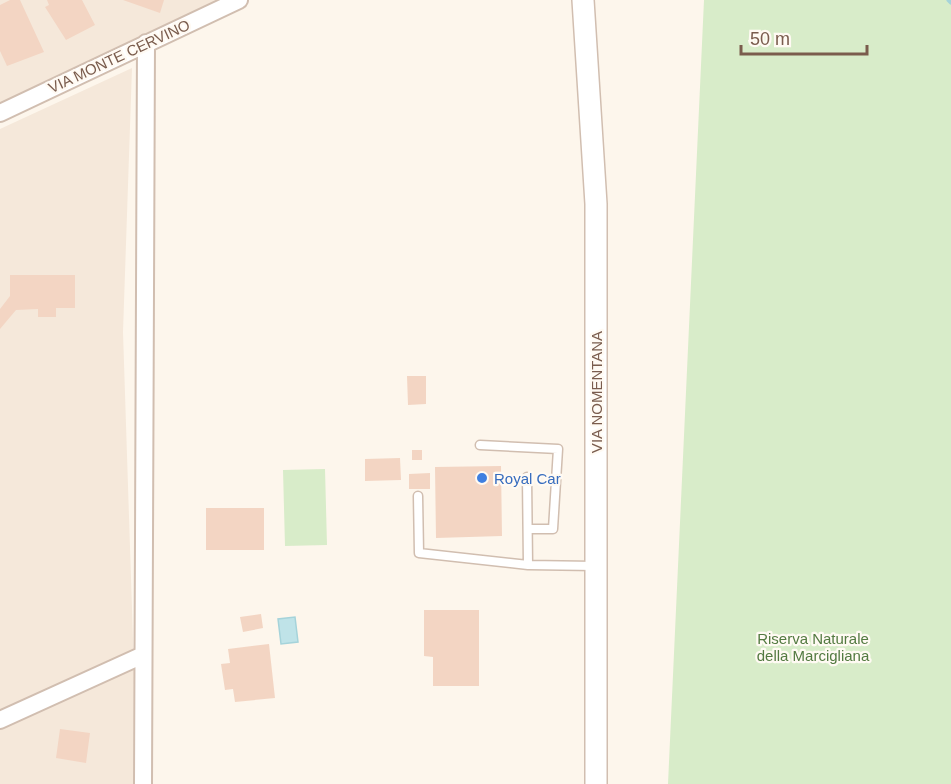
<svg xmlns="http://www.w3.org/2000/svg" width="951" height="784" font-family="Helvetica,sans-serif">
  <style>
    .residential { fill: #f5e8da }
    .green { fill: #d8ecc9 }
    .water { fill: #bfe3e8; stroke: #a5d3da; stroke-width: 1.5 }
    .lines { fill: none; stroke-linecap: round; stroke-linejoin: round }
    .stream { stroke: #a5d3da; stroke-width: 5 }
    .building { fill: #f3d5c3 }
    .service-casing { stroke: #d1beb0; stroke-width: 11 }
    .minor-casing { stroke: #d1beb0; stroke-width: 20 }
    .tertiary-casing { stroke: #d1beb0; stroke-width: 24 }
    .service { stroke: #fff; stroke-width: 8 }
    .minor { stroke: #fff; stroke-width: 16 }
    .tertiary { stroke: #fff; stroke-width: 21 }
    .shop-dot { fill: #3f7fe0; stroke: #fffaf3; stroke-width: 2 }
    .labels { text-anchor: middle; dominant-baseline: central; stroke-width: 4.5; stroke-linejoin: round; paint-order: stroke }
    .street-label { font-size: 15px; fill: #7a5c4d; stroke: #fffaf3 }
    .shop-label { font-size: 15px; fill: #366cbe; stroke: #fffaf3; text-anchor: start }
    .park-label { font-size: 15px; fill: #537a41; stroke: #fffaf3 }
  </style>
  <rect width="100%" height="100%" fill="#fdf6ec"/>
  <path class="residential" d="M0 0H224L0 105Z
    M132 68 123 332 134 670 133 784H0V129Z"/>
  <path class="green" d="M704 0H951V784H668Z
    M325 469 327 545 285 546 283 470Z"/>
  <path class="water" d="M295 617 298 642 281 644 278 619Z"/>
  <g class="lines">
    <path class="stream" d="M949 0 951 2"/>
  </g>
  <path class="building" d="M10 0H20L44 52 7 66 0 51V5Z
    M47 0H82L95 25 66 40 45 7 49 5Z
    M123 0H164L160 13Z
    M10 275H75V308H56V317H38V309L16 310 0 329V309L10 296Z
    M407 376H426V404L408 405Z
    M412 450H422V460H412Z
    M400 458 401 480 365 481V459Z
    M501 466 502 536 436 538 435 467Z
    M430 473V489H409V474Z
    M206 508H264V550H206Z
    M424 610H479V686H433V657L424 656Z
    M261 614 263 628 243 632 240 617Z
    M269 644 275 698 235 702 233 689 225 690 221 664 230 663 228 649Z
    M60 729 90 733 86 763 56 758Z"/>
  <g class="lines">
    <defs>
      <path id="service" d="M480 445 558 449 553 529H529
        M527 477 528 565
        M418 496 419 553 528 565 595 566"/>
      <path id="minor" d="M0 113 239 0
        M0 720 143 655
        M143 784 146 43"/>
      <path id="tertiary" d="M583 0 596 204V784"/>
    </defs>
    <use href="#service" class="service-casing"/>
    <use href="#minor" class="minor-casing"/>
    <use href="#tertiary" class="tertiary-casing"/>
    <use href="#service" class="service"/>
    <use href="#minor" class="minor"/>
    <use href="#tertiary" class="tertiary"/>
  </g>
  <circle class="shop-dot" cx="482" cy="478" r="6"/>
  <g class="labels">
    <g class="street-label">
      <text transform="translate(119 56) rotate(-25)">VIA MONTE CERVINO</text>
      <text transform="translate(596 392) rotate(-90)">VIA NOMENTANA</text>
    </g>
    <g class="shop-label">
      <text x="494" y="478">Royal Car</text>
    </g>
    <g class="park-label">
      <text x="813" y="638">Riserva Naturale<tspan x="813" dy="17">della Marcigliana</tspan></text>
    </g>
  </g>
  <path d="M741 45v9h126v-9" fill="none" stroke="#7a5c4d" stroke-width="3"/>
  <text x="750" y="45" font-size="18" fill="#7a5c4d" stroke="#fffaf3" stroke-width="4.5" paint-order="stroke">50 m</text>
</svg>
